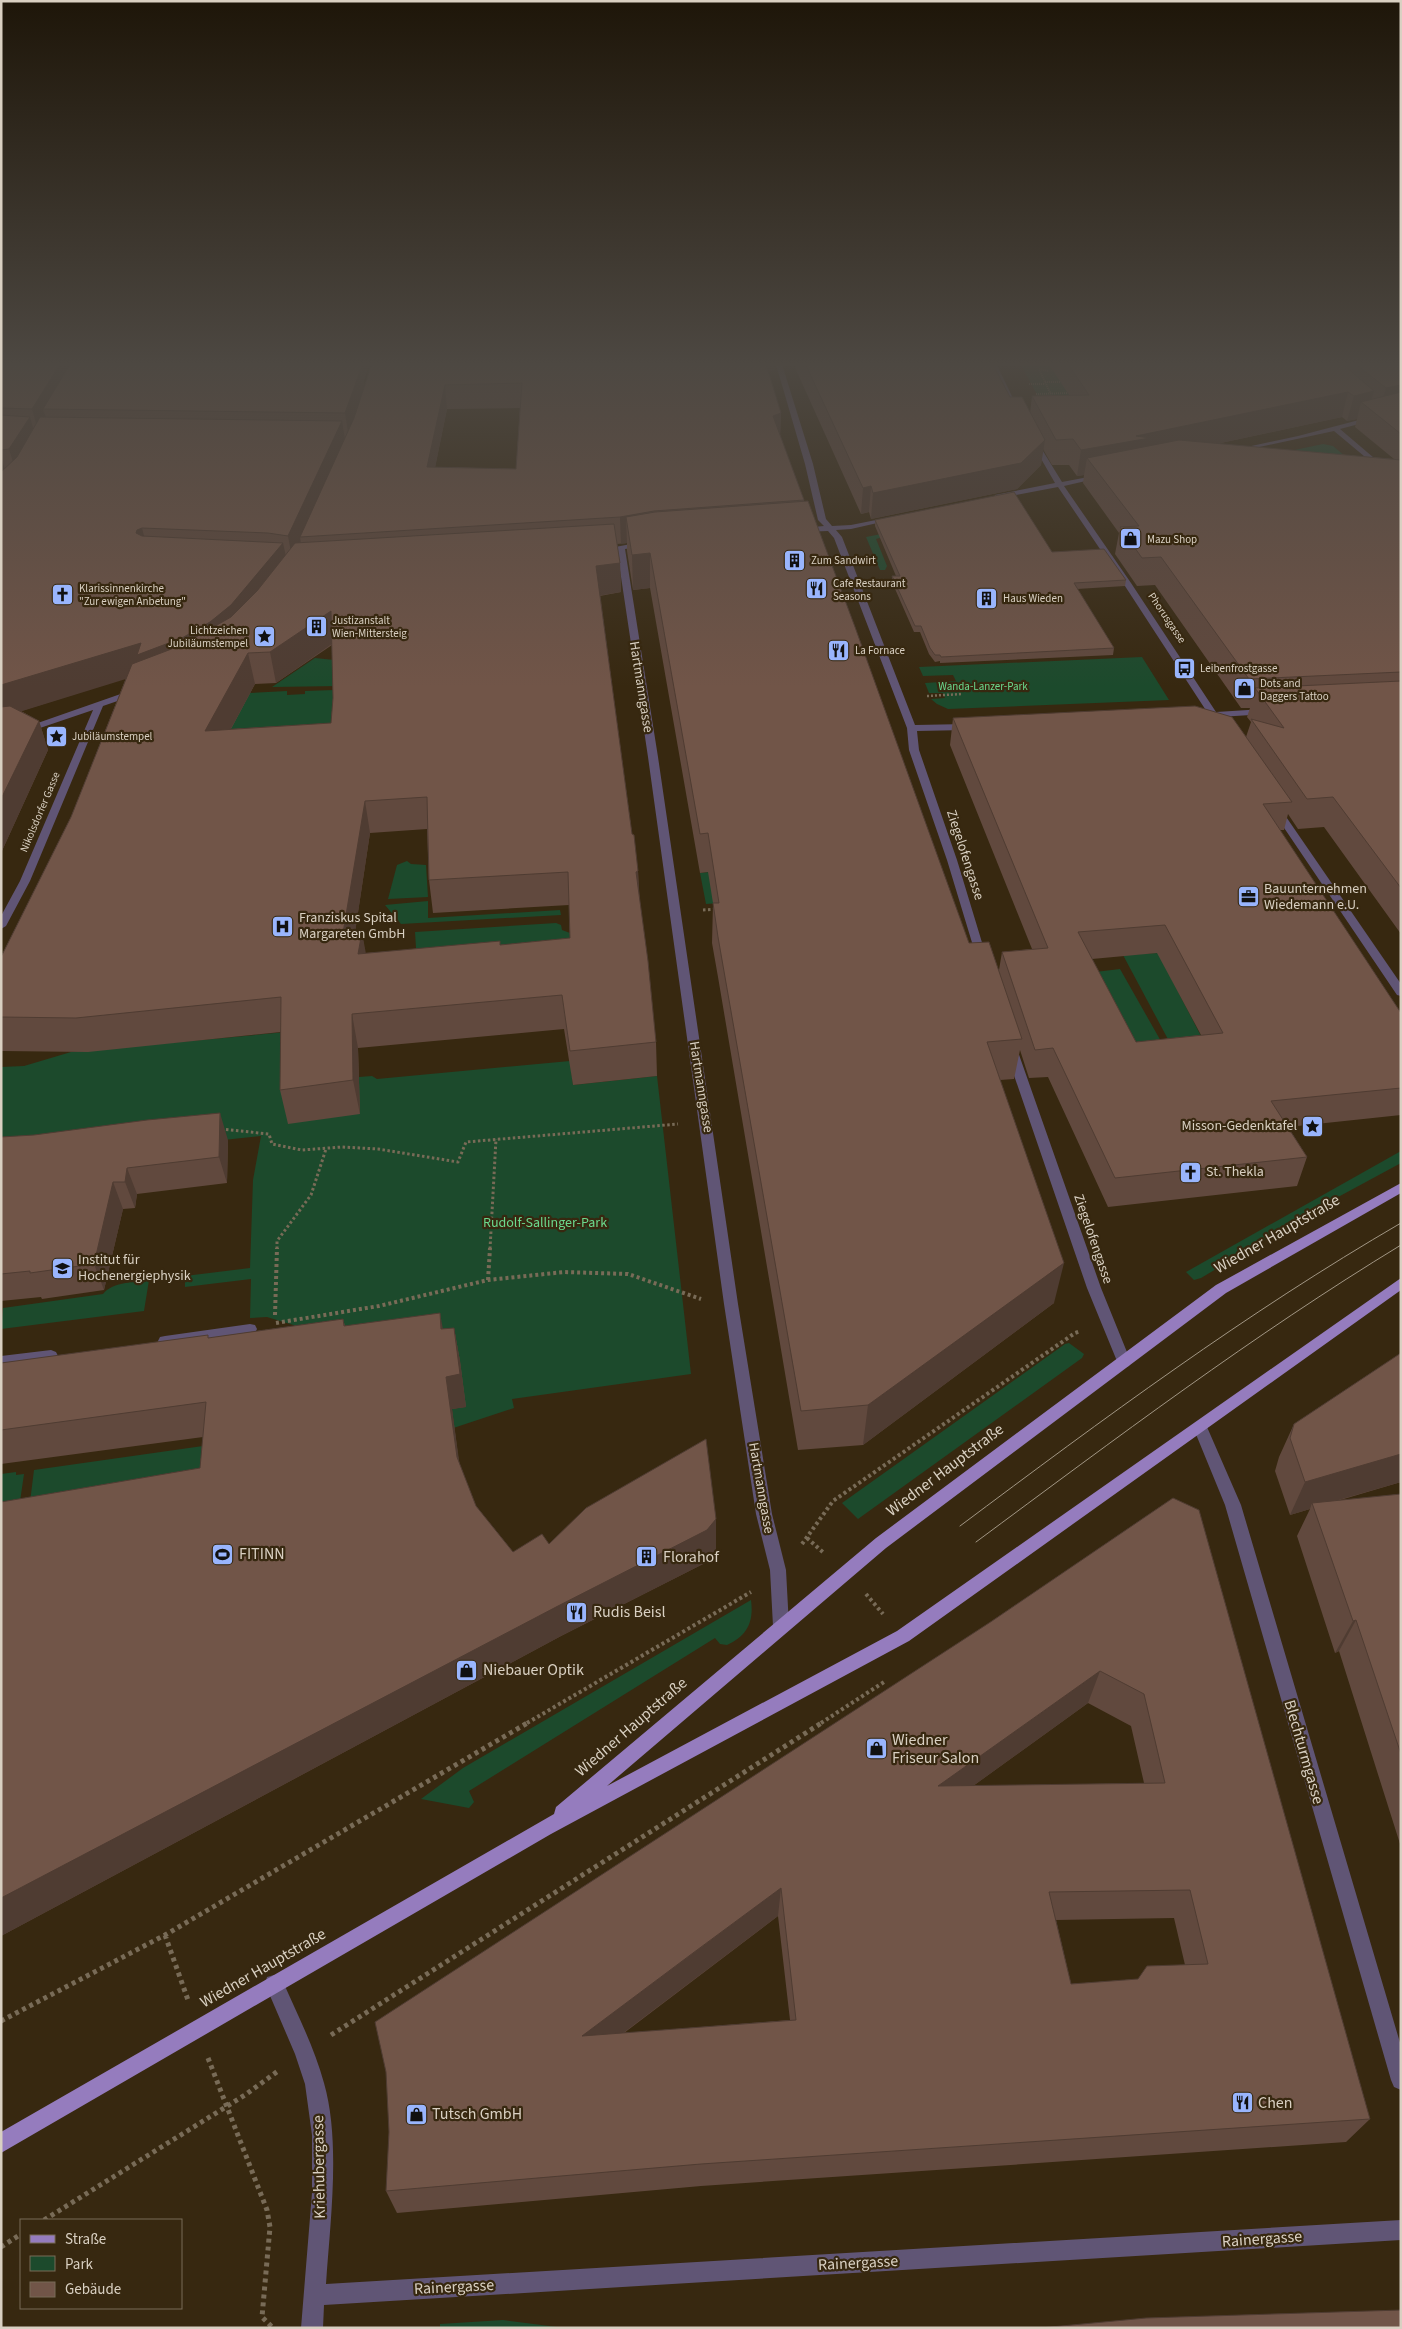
<svg xmlns="http://www.w3.org/2000/svg" width="1402" height="2329" font-family="'Source Sans 3',sans-serif">
  <style>
    .green { fill: #1c4a2c }
    .lines { fill: none; stroke-linecap: round; stroke-linejoin: round }
    .path-far4 { stroke: #786b57; stroke-width: 2; stroke-dasharray: 1 1; stroke-linecap: butt }
    .path-far3 { stroke: #786b57; stroke-width: 2.5; stroke-dasharray: 2 2; stroke-linecap: butt }
    .path-far2 { stroke: #786b57; stroke-width: 3; stroke-dasharray: 2.5 2.5; stroke-linecap: butt }
    .path-far1 { stroke: #786b57; stroke-width: 4; stroke-dasharray: 3 3; stroke-linecap: butt }
    .path { stroke: #786b57; stroke-width: 5; stroke-dasharray: 4 4; stroke-linecap: butt }
    .minor { fill: #605575; fill-rule: evenodd }
    .major { fill: #957cbe; fill-rule: evenodd }
    .tram { stroke: #a19684; stroke-width: 1 }
    .wall { fill: #61493e; fill-rule: evenodd }
    .shaded-wall { fill: #4f3c32 }
    .building { fill: #715548; stroke: #4f3c32; fill-rule: evenodd }
    .labels { text-anchor: middle; dominant-baseline: central; stroke-width: 4.5; stroke-linejoin: round; paint-order: stroke }
    .far-poi-label { font-size: 11px; fill: #d9d0c2; stroke: #372810; text-anchor: start }
    .far-street-label { font-size: 11px; fill: #d9d0c2; stroke: #372810 }
    .far-park-label { font-size: 11px; fill: #6bd98e; stroke: #372810 }
    .street-label { font-size: 14px; fill: #d9d0c2; stroke: #372810 }
    .poi-label { font-size: 14px; fill: #d9d0c2; stroke: #372810; text-anchor: start }
    .park-label { font-size: 14px; fill: #6bd98e; stroke: #372810 }
    .near-street-label { font-size: 16px; fill: #d9d0c2; stroke: #372810 }
    .near-poi-label { font-size: 16px; fill: #d9d0c2; stroke: #372810; text-anchor: start }
  </style>
  <rect width="100%" height="100%" fill="#372810"/>
  <path class="green" d="M1019 361H1054L1072 400 1051 421Z
    M1323 444 1333 446 1352 462 1285 452Z
    M922 526 876 539 887 566 885 570H880L866 537Z
    M1142 657 1169 700 948 709 937 704 931 699 945 698 943 693H929L925 683 956 681 953 675 923 676 919 667Z
    M315 658 344 661 340 686 272 687Z
    M334 690 332 755H200L250 693 287 691V695L305 694V691Z
    M407 861 411 864 426 865 428 897 388 899 397 865Z
    M766 866 738 902 706 904 700 873Z
    M428 901V918L560 910 561 915 401 924 385 905Z
    M556 923 561 925 562 930 570 933 571 951 417 964 415 932Z
    M1158 953 1201 1036 1178 1058 1123 955Z
    M1120 969 1162 1043 1118 1048 1079 974Z
    M320 1029 359 1077 372 1076 377 1079 570 1061 573 1085 657 1076 691 1374 512 1399 514 1408 263 1491 26 1534 34 1470 217 1444 454 1425 452 1409 465 1407 346 1341 267 1317 250 1318 251 1279 185 1287V1276L250 1268 253 1180 261 1136 1 1164V1067L24 1066 71 1052Z
    M1401 1151V1163L1327 1203 1201 1278 1194 1280 1186 1272Z
    M149 1280 144 1311 1 1329 3 1308 103 1294C112 1282 135 1282 149 1280Z
    M1069 1343 1084 1354 1082 1358 858 1519 842 1503 1065 1344Z
    M16 1472V1475L24 1474 15 1536 1 1538V1474Z
    M751 1600C754 1622 747 1636 727 1645L720 1644 715 1638 469 1791 474 1802 469 1808 421 1799 463 1768Z
    M503 2320 565 2328H440V2324Z"/>
  <g class="lines">
    <path class="path-far4" d="M1048 371 1039 369 1053 399
      M1045 382H1061
      M1029 384H1045
      M1036 394 1068 393"/>
    <path class="path-far3" d="M927 696 962 694"/>
    <path class="path-far2" d="M703 910 717 909
      M221 1129 269 1134 272 1144 302 1150 342 1147 378 1149 458 1162 466 1142 678 1124
      M277 1249V1241L311 1195 326 1149
      M490 1249 496 1139"/>
    <path class="path-far1" d="M488 1280 490 1248
      M275 1315 277 1248
      M276 1323 379 1306 488 1280 564 1272 628 1274 701 1299
      M807 1538 824 1553
      M802 1544 833 1501 1075 1333 1081 1331
      M866 1594 883 1614
      M527 1723 751 1592
      M821 1723 884 1682"/>
    <path class="path" d="M165 1935 188 2000
      M1 2021 165 1935 529 1722
      M331 2035 823 1722
      M208 2058 267 2210 270 2227 262 2317 273 2328
      M44 2220 245 2095 278 2071
      M1 2247 21 2234"/>
    <path class="minor" d="M775 361H781L813 464 826 519 832 526 851 525 891 517 895 519 851 529 836 530 842 537 915 725 967 724 972 727 967 730 917 731 919 750 957 860 987 959 986 961 982 962 977 959 947 860 909 750 907 728 834 538 828 531 802 532 798 530 802 528 824 526 818 520 805 464Z
      M989 361H995L1020 413 1015 412Z
      M1401 409V413L1340 429 1401 481V487L1334 431 1236 452 1233 450 1298 436Z
      M1035 441 1038 443 1062 482 1099 475 1103 477 1064 486 1131 583 1216 712 1264 709 1269 712 1267 714 1219 717 1225 725 1220 728 1217 727 1211 718 1204 717V713L1207 712 1123 583 1058 487 995 499V495L1055 483 1032 443Z
      M642 542H645V546L625 549 658 757 738 1304 772 1514 786 1570 789 1626 787 1631 781 1633 775 1631 773 1626 770 1570 756 1514 724 1304 648 757 617 550 603 552 599 550Z
      M132 690 136 693 135 695 103 706 30 881 6 926 1 929V916L20 881 93 710 37 729 1 737V731L32 725Z
      M1277 807 1280 808 1401 984V996L1397 995 1272 810Z
      M1011 1045 1017 1049 1101 1288 1131 1362 1129 1366 1124 1368 1119 1366 1087 1288 1005 1049Z
      M250 1324 255 1325 257 1329 255 1333 250 1334 165 1346 160 1345 158 1341 160 1337 165 1336Z
      M51 1350 56 1352 58 1356 56 1360 1 1368V1356Z
      M1200 1421 1205 1423 1207 1427 1241 1505 1401 2046V2090L1394 2087 1391 2080 1225 1505 1193 1427 1195 1423Z
      M274 1975 281 1977C296 2012 314 2046 324 2083 341 2142 330 2223 326 2284L1401 2220V2240L324 2305 323 2328H301L312 2193V2135L305 2084 295 2054 265 1984 267 1977Z"/>
    <path class="major" d="M1401 1183V1193L1226 1293 886 1548 607 1786 897 1631 1401 1278V1290L909 1641 551 1834 1 2153V2132L554 1814 556 1807 876 1538 1216 1285Z"/>
    <path class="tram" d="M960 1526C1103 1419 1246 1313 1401 1223
      M976 1542C1115 1439 1253 1335 1401 1245"/>
  </g>
  <path class="wall" d="M1 361H776L775 369 768 372 781 413 780 436 969 943 999 970 1002 952 1032 949 950 745 953 718 1246 737 1251 722 1247 717 1250 708H1241L1155 585 1137 586 1115 554 1119 533 1083 483 1084 475 1077 476 1069 465H1052L1043 449 1041 465 1017 489 871 519 869 512 861 514 793 363 784 366 783 361H991L1010 397 1030 413 1032 396 1069 395 1047 361H1401V934L1324 827 1298 829 1288 814 1284 830H1279L1401 1013V1115L1288 1127 1307 1157 1297 1186 1108 1207 1048 1077 1029 1078 1020 1050 1014 1079 1000 1080 1054 1303 863 1445 798 1450 718 977 712 943 713 903 708 872 700 873 650 588 633 590 627 551V543L617 544 620 563 621 592 600 596 632 834 638 871 639 896 656 1042 657 1076 573 1085 564 1029 358 1048 360 1114 288 1124 280 1090 281 1032 88 1052 2 1051 1 957 71 817 126 678 21 711 39 721 48 750 1 853ZM369 364 370 371 364 387V380ZM520 408 516 469 435 467 447 409ZM1342 417 1347 421 1357 419 1355 427 1394 459 1216 444ZM332 645 333 698 331 723 231 729 255 684 276 683ZM427 829 429 880 433 913 569 905 570 938 500 945 365 953 362 932H355L370 833ZM1157 953 1201 1035 1136 1042 1092 959Z
    M875 520 1052 552 1126 580 1125 586 1077 589 1114 648 1113 655 940 663V661L935 662 929 654 920 632H914L892 582V576H896L875 526Z
    M1 1137 228 1140 227 1183 137 1194 135 1208 123 1209 104 1290 42 1299 41 1297 1 1301Z
    M343 1319 345 1326 443 1329 454 1328 460 1361 466 1407 452 1409 459 1463 476 1506 513 1552 549 1544 716 1551 707 1562 561 1636 1 1936V1502L200 1468 203 1437 1 1464V1363L209 1338Z
    M1401 1353V1482L1337 1501 1401 1494V1847L1339 1651 1335 1653 1297 1536 1310 1509 1290 1515 1275 1471 1279 1457 1294 1424Z
    M1173 1498 1370 2119 1346 2142 701 2186 397 2213 386 2191 992 1621ZM1088 1703 1131 1726 1144 1783 973 1786ZM778 1916 790 2020 624 2033ZM1174 1918 1185 1965 1138 1979 1071 1984 1056 1920Z"/>
  <path class="shaded-wall" d="M62 361H83L43 409 47 421 39 434 32 409Z
    M359 361H369V364L364 380 365 390 349 438 345 413Z
    M761 361H776L775 369 761 375Z
    M785 361H793V363L784 366Z
    M445 385 447 409 430 493 427 467Z
    M1401 385V408L1378 413 1386 388Z
    M1374 391 1369 408 1361 402 1357 419 1347 421 1354 396Z
    M1348 392 1342 417 1146 459 1087 458 1084 475 1077 476 1081 450 1136 436Z
    M781 413 780 438 773 416Z
    M30 417 37 442 17 475 9 449Z
    M342 421 346 446 300 537 301 544 293 563 288 536Z
    M1045 440 1041 465 1017 489 871 519 873 493Z
    M1 457 9 483 1 492Z
    M871 486 869 512 861 514 863 488Z
    M654 511 626 517 627 543 621 544 620 517Z
    M142 528 149 555 136 533 137 530Z
    M283 543 289 570 237 633 142 674 3 717 1 729V685Z
    M650 553V588L633 590 632 555Z
    M620 563 621 592 597 596 596 566Z
    M331 611 336 641 276 683 270 652Z
    M248 653 255 684 213 762 205 731Z
    M39 721 48 750 1 853V799Z
    M365 801 370 833 350 966 343 933Z
    M638 871 640 904 636 872Z
    M362 932 368 965 358 954Z
    M352 1014 358 1048 360 1114 353 1080Z
    M220 1113 228 1140 227 1183 219 1157Z
    M127 1168 137 1194 135 1208 125 1182Z
    M113 1182 123 1209 104 1290 94 1264Z
    M1064 1263 1054 1303 863 1445 868 1405Z
    M440 1313 446 1346 441 1329Z
    M454 1328 460 1361 466 1407 452 1409 463 1489 457 1457 446 1377Z
    M1401 1454V1482L1314 1507 1312 1503 1310 1509 1290 1515 1305 1482Z
    M716 1519V1551L707 1562 561 1636 1 1936V1898Z
    M1356 1620 1339 1651 1335 1653 1353 1621Z
    M1100 1671 1088 1703 930 1817 938 1786Z
    M781 1888 778 1916 586 2061 582 2036Z"/>
  <path class="building" d="M1 361H62L32 409 1 408Z
    M72 361H359L362 366 345 413 43 409Z
    M369 361H765L781 413 773 416 804 500 654 511 620 517 300 537 354 418 371 366ZM522 383 516 469 427 467 445 385Z
    M804 361H991L1010 397H1022L1045 440 1021 463 873 493 871 486 863 488Z
    M1066 361H1339L1374 391 1354 396 1348 392 1136 436 1150 438 1081 450 1073 439 1056 440 1032 396 1089 395Z
    M1352 361H1401V385L1386 388Z
    M1401 392V434L1361 402Z
    M1 415 30 417 9 449 1 450Z
    M40 417 342 421 288 536 268 533 142 528 137 530 136 533 142 536 283 543 231 605 210 622 182 638 137 655 141 643 1 685V472L17 457Z
    M1179 440 1401 460V672L1249 679 1161 557 1142 558 1120 527 1139 526 1087 458Z
    M1014 492 1052 552 1104 549 1126 580 1074 583 1114 648 941 657 940 655H935L930 648 921 626H915L892 576H900L875 520Z
    M808 501 855 627 969 943 989 942 1022 1039 987 1042 1064 1263 868 1405 801 1411 718 937 713 903H719L708 833 700 834 650 553 632 555 626 517 655 512Z
    M614 524 620 563 596 566 632 834 634 835 638 871 636 872 648 961 656 1042 570 1051 562 995 352 1014 353 1080 280 1090 281 997 76 1018 1 1017V957L71 817 132 664 182 645 231 617 257 591 295 543ZM331 611 333 698 331 723 205 731 248 653 270 652ZM427 797 429 880 568 872 570 938 500 945V941L358 954 362 932 343 933 365 801Z
    M1401 681V888L1333 797 1307 799 1251 719 1284 728 1255 688Z
    M10 706 39 721 1 799V707Z
    M1195 706 1232 717 1292 802 1263 804 1401 1013V1088L1271 1101 1307 1157 1115 1178 1053 1048 1035 1050 1002 952 1048 948 953 718ZM1165 925 1223 1033 1136 1042 1078 932Z
    M220 1113 219 1157 127 1168 125 1182H113L94 1264 30 1273V1271L1 1274V1137L34 1135 147 1120Z
    M440 1313 441 1329 454 1328 460 1374 446 1377 457 1457 476 1506 513 1552 542 1534 549 1544 586 1508 706 1439 716 1519 707 1530 558 1606 1 1898V1502L200 1468 206 1402 1 1430V1363L208 1335V1338L343 1319 344 1326Z
    M1401 1353V1454L1305 1482 1290 1438 1294 1424Z
    M1401 1494V1754L1356 1620 1353 1621 1312 1503Z
    M1173 1498 1199 1510 1370 2119 701 2164 386 2191 389 2132 386 2072 375 2022 992 1621ZM1100 1671 1144 1694 1165 1783 938 1786ZM781 1888 796 2020 582 2036 693 1953ZM1190 1890 1208 1964 1147 1966 1138 1979 1071 1984 1049 1892Z
    M1401 2310V2328H1040L1146 2318Z"/>
  <linearGradient id="sky" x2="0" y2="1"><stop stop-color="#1e1609"/><stop offset="0.53" stop-color="#4d4842"/><stop offset="1" stop-color="#4d4842" stop-opacity="0"/></linearGradient>
  <rect width="1402" height="687" fill="url(#sky)"/>
  <defs>
    <symbol id="shop-square" viewBox="-11 -11 22 22"><rect x="-9" y="-9" width="18" height="18" rx="4" fill="#99b5fd" stroke="#372810"/><path d="M-5-2.5h2.3a2.7 3.5 0 0 1 5.4 0H5L5.5 6h-11ZM-1.5-2.5h3a1.5 2.3 0 0 0-3 0Z" fill="#111"/></symbol>
    <symbol id="building-square" viewBox="-11 -11 22 22"><rect x="-9" y="-9" width="18" height="18" rx="4" fill="#99b5fd" stroke="#372810"/><path d="M-4-6H4V6H1V3H-1V6H-4ZM-2.5-4.3h1.7v1.8h-1.7ZM.8-4.3h1.7v1.8H.8ZM-2.5-1h1.7V.8h-1.7ZM.8-1h1.7V.8H.8Z" fill="#111"/></symbol>
    <symbol id="restaurant-square" viewBox="-11 -11 22 22"><rect x="-9" y="-9" width="18" height="18" rx="4" fill="#99b5fd" stroke="#372810"/><path d="M-5-6h1v4h1v-4h1v4h1v-4h1v5L-1.5 .5V6h-2V.5L-5-1ZM5-6V6H3V1.5H1.5Q1.5-4 5-6Z" fill="#111"/></symbol>
    <symbol id="church-square" viewBox="-11 -11 22 22"><rect x="-9" y="-9" width="18" height="18" rx="4" fill="#99b5fd" stroke="#372810"/><path d="M-1.2-6h2.4v3.5h3.3v2.4h-3.3V6h-2.4V-.1h-3.3v-2.4h3.3Z" fill="#111"/></symbol>
    <symbol id="sight-square" viewBox="-11 -11 22 22"><rect x="-9" y="-9" width="18" height="18" rx="4" fill="#99b5fd" stroke="#372810"/><path d="M0-6L1.8-2.2L6-1.7L2.9 1.2L3.7 5.4L0 3.3L-3.7 5.4L-2.9 1.2L-6-1.7L-1.8-2.2Z" fill="#111"/></symbol>
    <symbol id="bus-square" viewBox="-11 -11 22 22"><rect x="-9" y="-9" width="18" height="18" rx="4" fill="#99b5fd" stroke="#372810"/><path d="M-5-6H5V4H4V6H2V4H-2V6H-4V4H-5ZM-3.5-4V0h7V-4ZM-3.5 1.2v1.5H-2V1.2ZM2 1.2v1.5H3.5V1.2Z" fill="#111"/></symbol>
    <symbol id="office-square" viewBox="-11 -11 22 22"><rect x="-9" y="-9" width="18" height="18" rx="4" fill="#99b5fd" stroke="#372810"/><path d="M-6-3h4V-5.5h4V-3h4V5H-6ZM-1-4.5V-3h2v-1.5ZM-6 0V1H6V0Z" fill="#111"/></symbol>
    <symbol id="hospital-square" viewBox="-11 -11 22 22"><rect x="-9" y="-9" width="18" height="18" rx="4" fill="#99b5fd" stroke="#372810"/><path d="M-5-5h3v3.5h4V-5h3V5h-3V1.5h-4V5h-3Z" fill="#111"/></symbol>
    <symbol id="university-square" viewBox="-11 -11 22 22"><rect x="-9" y="-9" width="18" height="18" rx="4" fill="#99b5fd" stroke="#372810"/><path d="M0-5L7-2L0 1L-7-2ZM-4 1L0 2.5L4 1V4Q0 6-4 4Z" fill="#111"/></symbol>
    <symbol id="stadium-square" viewBox="-11 -11 22 22"><rect x="-9" y="-9" width="18" height="18" rx="4" fill="#99b5fd" stroke="#372810"/><path d="M0-5a6.5 5 0 1 0 0 10a6.5 5 0 1 0 0-10ZM-3.5-1.8h7v3.6h-7Z" fill="#111"/></symbol>
  </defs>
  <g fill-rule="evenodd">
    <use href="#shop-square" x="1118" y="526" width="25" height="25"/>
    <use href="#building-square" x="782" y="548" width="25" height="25"/>
    <use href="#restaurant-square" x="804" y="576" width="25" height="25"/>
    <use href="#church-square" x="50" y="582" width="25" height="25"/>
    <use href="#building-square" x="974" y="586" width="25" height="25"/>
    <use href="#building-square" x="304" y="614" width="25" height="25"/>
    <use href="#sight-square" x="252" y="624" width="25" height="25"/>
    <use href="#restaurant-square" x="826" y="638" width="25" height="25"/>
    <use href="#bus-square" x="1172" y="656" width="25" height="25"/>
    <use href="#shop-square" x="1232" y="676" width="25" height="25"/>
    <use href="#sight-square" x="44" y="724" width="25" height="25"/>
    <use href="#office-square" x="1236" y="884" width="25" height="25"/>
    <use href="#hospital-square" x="270" y="914" width="25" height="25"/>
    <use href="#sight-square" x="1300" y="1114" width="25" height="25"/>
    <use href="#church-square" x="1178" y="1160" width="25" height="25"/>
    <use href="#university-square" x="50" y="1256" width="25" height="25"/>
    <use href="#stadium-square" x="210" y="1542" width="25" height="25"/>
    <use href="#building-square" x="634" y="1544" width="25" height="25"/>
    <use href="#restaurant-square" x="564" y="1600" width="25" height="25"/>
    <use href="#shop-square" x="454" y="1658" width="25" height="25"/>
    <use href="#shop-square" x="864" y="1736" width="25" height="25"/>
    <use href="#restaurant-square" x="1230" y="2090" width="25" height="25"/>
    <use href="#shop-square" x="404" y="2102" width="25" height="25"/>
  </g>
  <g class="labels">
    <g class="far-poi-label">
      <text x="1147" y="539">Mazu Shop</text>
      <text x="811" y="560">Zum Sandwirt</text>
      <text x="833" y="583">Cafe Restaurant<tspan x="833" dy="13">Seasons</tspan></text>
      <text x="79" y="588">Klarissinnenkirche<tspan x="79" dy="13">"Zur ewigen Anbetung"</tspan></text>
      <text x="1003" y="598">Haus Wieden</text>
      <text x="332" y="620">Justizanstalt<tspan x="332" dy="13">Wien-Mittersteig</tspan></text>
      <text x="248" y="630" text-anchor="end">Lichtzeichen<tspan x="248" dy="13">Jubiläumstempel</tspan></text>
      <text x="855" y="650">La Fornace</text>
      <text x="1200" y="668">Leibenfrostgasse</text>
      <text x="1260" y="683">Dots and<tspan x="1260" dy="13">Daggers Tattoo</tspan></text>
      <text x="72" y="736">Jubiläumstempel</text>
    </g>
    <g class="far-street-label">
      <text transform="translate(1167 618) rotate(56)">Phorusgasse</text>
      <text transform="translate(40 812) rotate(-67)">Nikolsdorfer Gasse</text>
    </g>
    <g class="far-park-label">
      <text x="983" y="686">Wanda-Lanzer-Park</text>
    </g>
    <g class="street-label">
      <text transform="translate(641 687) rotate(81)">Hartmanngasse</text>
      <text transform="translate(965 855) rotate(72)">Ziegelofengasse</text>
      <text transform="translate(701 1087) rotate(81)">Hartmanngasse</text>
      <text transform="translate(1093 1239) rotate(71)">Ziegelofengasse</text>
      <text transform="translate(761 1488) rotate(80)">Hartmanngasse</text>
    </g>
    <g class="poi-label">
      <text x="1264" y="889">Bauunternehmen<tspan x="1264" dy="16">Wiedemann e.U.</tspan></text>
      <text x="299" y="918">Franziskus Spital<tspan x="299" dy="16">Margareten GmbH</tspan></text>
      <text x="1297" y="1126" text-anchor="end">Misson-Gedenktafel</text>
      <text x="1206" y="1172">St. Thekla</text>
      <text x="78" y="1260">Institut für<tspan x="78" dy="16">Hochenergiephysik</tspan></text>
    </g>
    <g class="park-label">
      <text x="545" y="1223">Rudolf-Sallinger-Park</text>
    </g>
    <g class="near-street-label">
      <text transform="translate(1277 1234) rotate(-30)">Wiedner Hauptstraße</text>
      <text transform="translate(945 1470) rotate(-37)">Wiedner Hauptstraße</text>
      <text transform="translate(631 1727) rotate(-41)">Wiedner Hauptstraße</text>
      <text transform="translate(1304 1752) rotate(74)">Blechturmgasse</text>
      <text transform="translate(263 1968) rotate(-30)">Wiedner Hauptstraße</text>
      <text transform="translate(319 2167) rotate(-91)">Kriehubergasse</text>
      <text transform="translate(1262 2239) rotate(-4)">Rainergasse</text>
      <text transform="translate(858 2263) rotate(-3)">Rainergasse</text>
      <text transform="translate(454 2287) rotate(-3)">Rainergasse</text>
    </g>
    <g class="near-poi-label">
      <text x="239" y="1554">FITINN</text>
      <text x="663" y="1557">Florahof</text>
      <text x="593" y="1612">Rudis Beisl</text>
      <text x="483" y="1670">Niebauer Optik</text>
      <text x="892" y="1740">Wiedner<tspan x="892" dy="18">Friseur Salon</tspan></text>
      <text x="1258" y="2103">Chen</text>
      <text x="432" y="2114">Tutsch GmbH</text>
    </g>
  </g>
  <rect width="1402" height="2329" fill="none" stroke="#d9d0c2" stroke-width="5"/>
  <rect x="20" y="2219" width="162" height="90" fill="#372810" stroke="#786b57"/>
  <rect x="30" y="2235" width="25" height="8" fill="#957cbe" stroke="#786b57"/>
  <text x="65" y="2244" font-size="15" fill="#d9d0c2">Straße</text>
  <rect x="30" y="2256" width="25" height="15" fill="#1c4a2c" stroke="#786b57"/>
  <text x="65" y="2269" font-size="15" fill="#d9d0c2">Park</text>
  <rect x="30" y="2282" width="25" height="15" fill="#715548" stroke="#786b57"/>
  <text x="65" y="2294" font-size="15" fill="#d9d0c2">Gebäude</text>
</svg>
